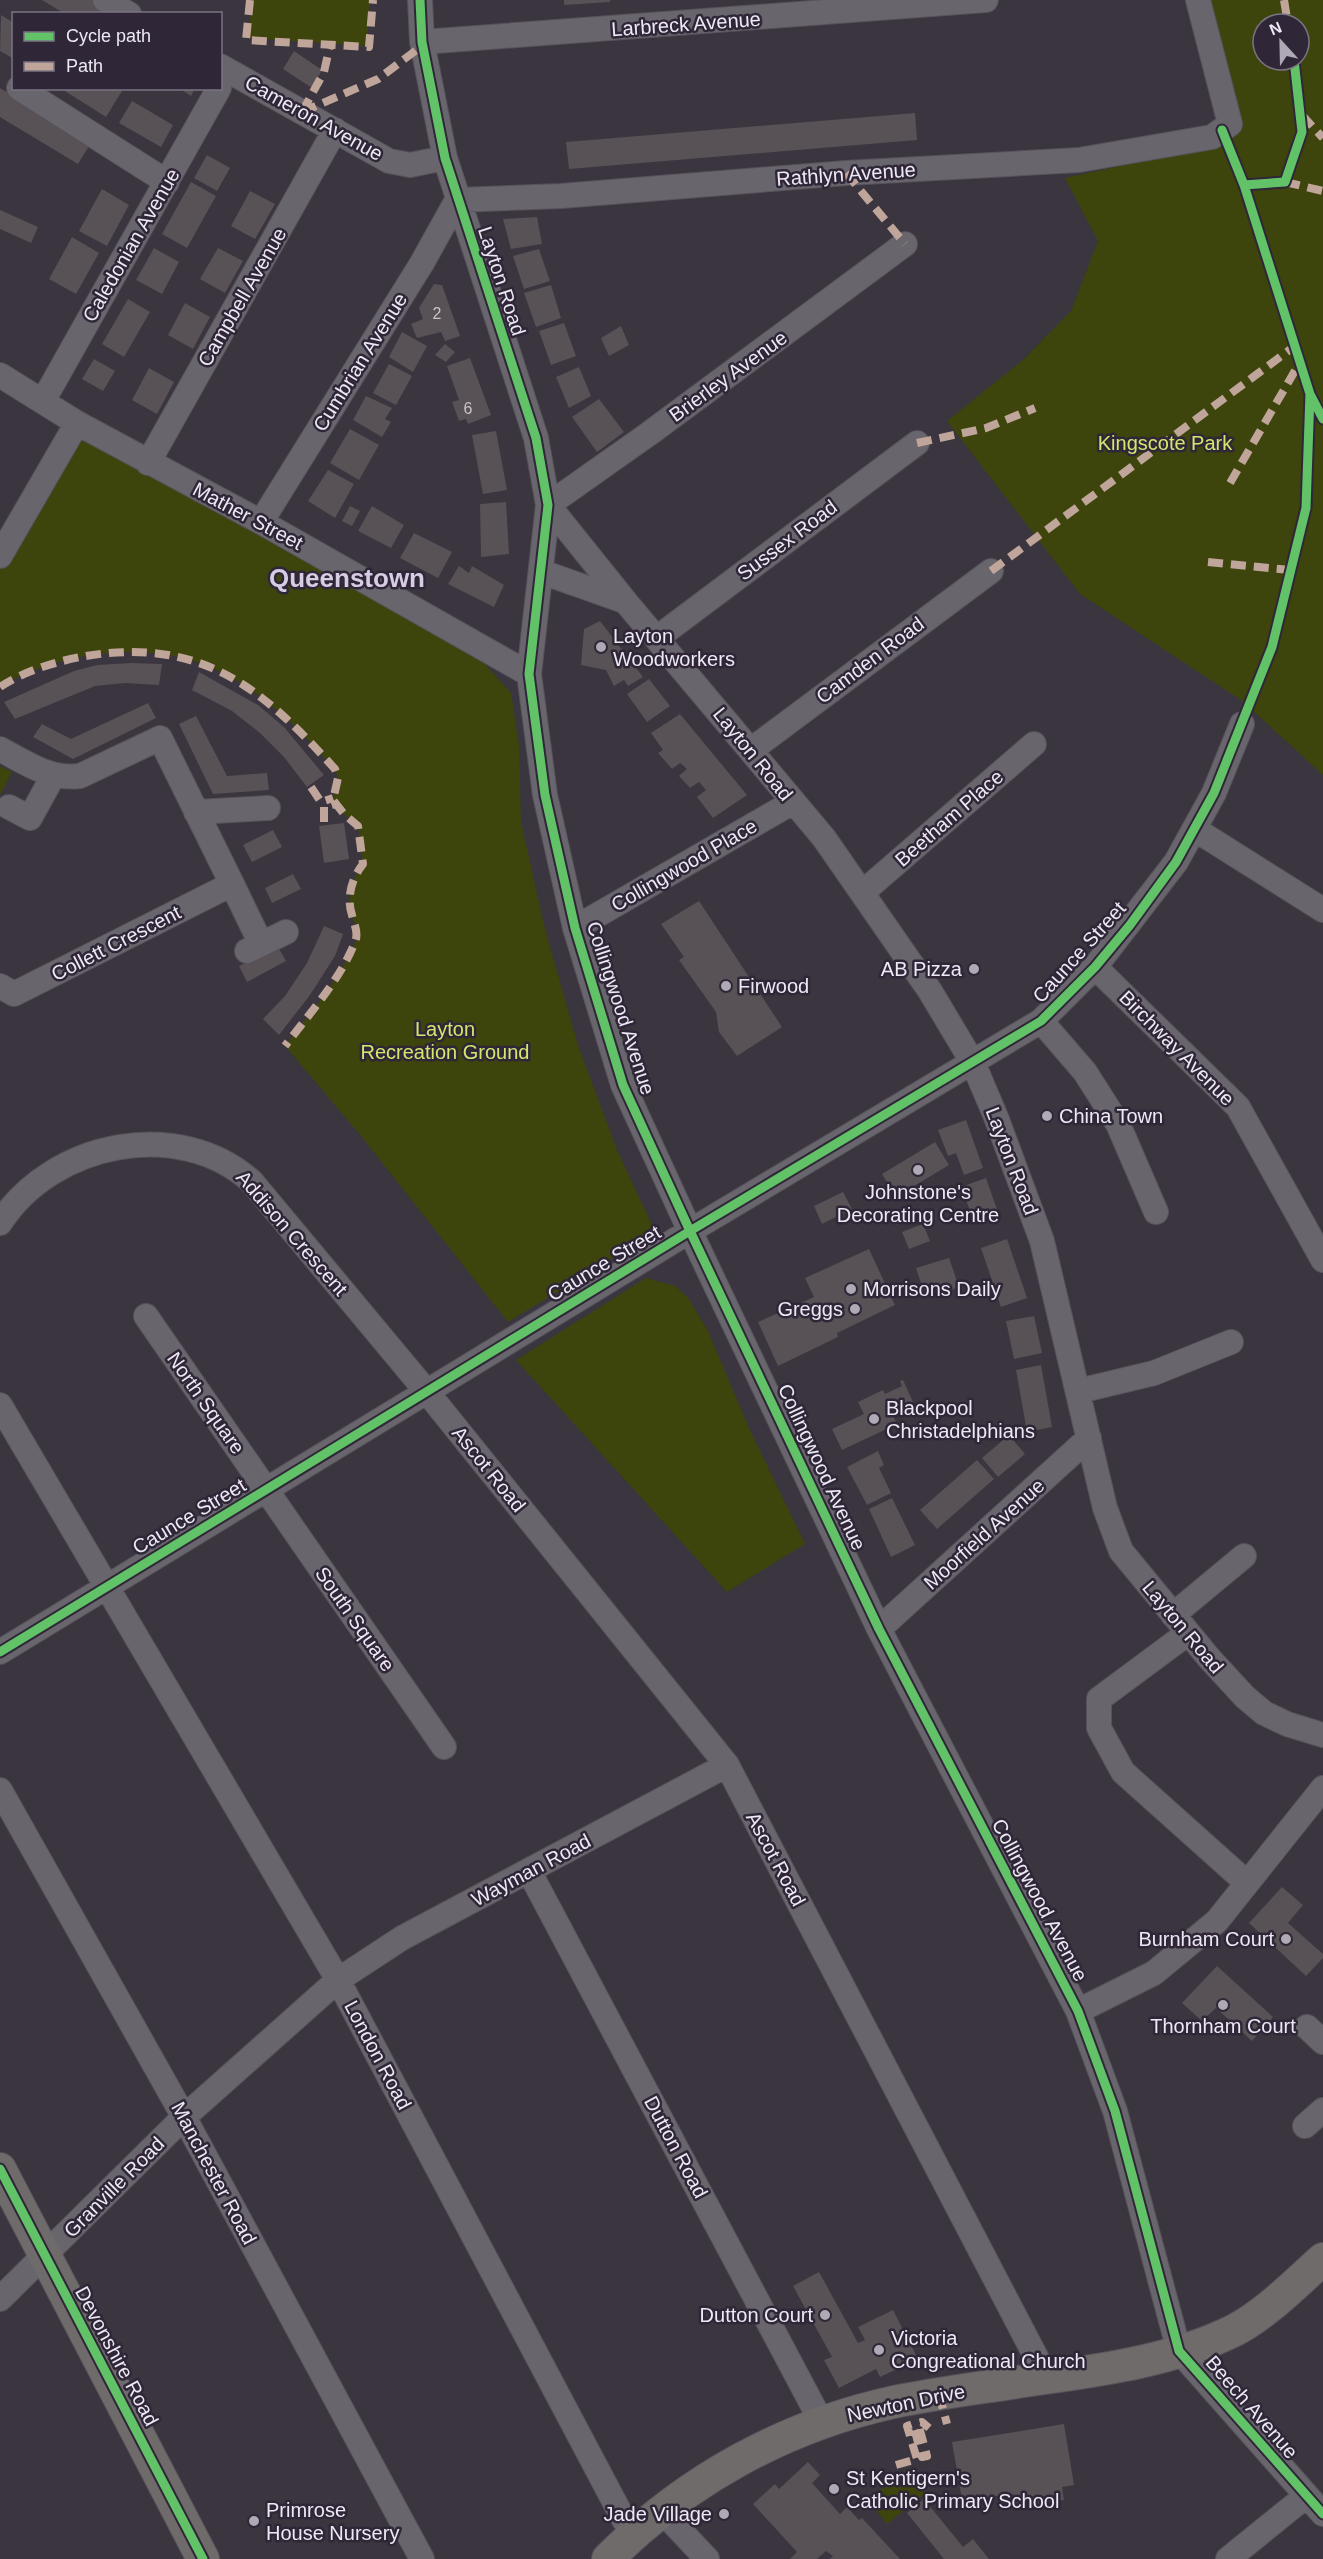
<svg xmlns="http://www.w3.org/2000/svg" width="1323" height="2559" font-family="Arial,sans-serif">
  <style>
    .green { fill: #3e450c; fill-rule: evenodd }
    .building { fill: #585155 }
    .lines { fill: none; stroke-linecap: round; stroke-linejoin: round }
    .minor-casing { stroke: #56525b; stroke-width: 26 }
    .major-casing { stroke: #56525b; stroke-width: 34 }
    .minor { stroke: #69656d; stroke-width: 24 }
    .major { stroke: #706b6b; stroke-width: 32 }
    .quiet { stroke: #c0a59a; stroke-width: 8; stroke-dasharray: 15 8; stroke-linecap: butt }
    .cycleway-casing { stroke: #2f2738; stroke-width: 13 }
    .cycleway { stroke: #61c268; stroke-width: 9 }
    .poi-dot { fill: #aea9b5; stroke: #2f2738; stroke-width: 2 }
    .labels { text-anchor: middle; dominant-baseline: central; stroke-width: 5; stroke-linejoin: round; paint-order: stroke }
    .number-label { font-size: 16px; fill: #c8c2cc }
    .street-label { font-size: 20px; fill: #ede8f4; stroke: #2f2738 }
    .park-label { font-size: 20px; fill: #d3e66e; stroke: #2f2738 }
    .poi-label { font-size: 20px; fill: #ede8f4; stroke: #2f2738; text-anchor: start }
    .district-label { font-size: 26px; font-weight: bold; fill: #d6cce3; stroke: #2f2738 }
  </style>
  <rect width="100%" height="100%" fill="#3a353f"/>
  <path class="green" d="M252 0H370L367 46 248 38Z
    M1208 0H1323V775L1241 700 1080 594 947 421 1023 360 1071 311 1098 241 1065 178 1217 145 1238 128ZM1263 24H1299V60H1263Z
    M76 434 436 634 484 663 511 693 519 746 521 822 545 929 578 1045 617 1150 652 1225 643 1240 508 1322 361 1136 285 1046C309 1014 340 980 355 942 359 933 355 925 352 916 346 899 353 877 363 864L358 826 344 814 333 800 338 778 335 769C263 688 201 637 86 656 57 661 25 671 0 687V567Z
    M0 766 12 772 0 795Z
    M646 1278 675 1286 688 1298 707 1329 749 1428 805 1544 727 1592 516 1360Z
    M908 2468 927 2492 887 2524 868 2500Z"/>
  <path class="building" d="M42 0H93L116 14H65Z
    M564 0H610V2L564 5Z
    M1 15 14 23V59L0 51Z
    M294 51 322 70 312 88 283 69Z
    M0 88 91 143 78 164 0 117Z
    M60 88H118L122 91 106 117Z
    M179 88H195L191 96Z
    M132 101 173 125 161 147 119 123Z
    M915 113 917 140 569 169 566 142Z
    M207 155 230 168 217 191 194 178Z
    M191 182 216 196 187 248 162 234Z
    M102 189 129 205 107 246 79 231Z
    M250 191 275 204 255 239 231 226Z
    M0 210 38 227 31 243 0 229Z
    M537 217 542 244 511 249 503 219Z
    M72 237 99 253 76 294 49 279Z
    M154 248 179 262 162 294 136 280Z
    M218 248 243 261 225 293 200 279Z
    M539 249 550 281 524 289 513 256Z
    M434 284 442 285 460 336 445 341 441 332 417 338 411 324 423 319 419 308Z
    M551 285 561 318 536 327 524 293Z
    M128 299 150 312 124 357 102 344Z
    M185 303 210 317 193 349 168 335Z
    M564 323 576 356 551 365 539 331Z
    M621 326 629 345 609 356 601 338Z
    M402 332 427 346 413 372 389 357Z
    M445 344 455 352 446 362 435 355Z
    M470 358 491 415 468 424 466 419 459 421 452 402 459 400 447 366Z
    M94 359 115 371 103 391 82 379Z
    M389 364 412 376 396 405 373 393Z
    M579 367 591 396 569 408 556 377Z
    M149 368 174 382 157 414 132 400Z
    M366 396 392 408 385 419 391 422 382 437 353 420Z
    M599 399 624 432 597 452 572 417Z
    M350 429 379 445 359 480 330 463Z
    M496 431 507 490 483 494 472 435Z
    M328 470 354 484 335 518 308 501Z
    M506 502 509 554 481 557 480 504Z
    M350 506 360 511 352 526 342 521Z
    M372 506 404 525 391 548 358 531Z
    M414 533 452 552 438 578 400 558Z
    M459 566 469 573 472 566 504 585 494 607 448 584Z
    M600 621 643 677 628 686 624 680 614 686 606 670 581 665 584 629Z
    M131 663 162 664 159 685 125 683 95 686 15 719 4 702 74 671 97 665Z
    M199 672 258 705 284 727 324 775 307 787 284 757 260 733 232 711 192 690Z
    M649 679 670 706 647 722 627 694Z
    M148 703 156 718 73 759 33 737 42 724 71 739Z
    M680 714 747 795 713 818 697 797 706 790 699 782 690 788 679 776 687 769 680 763 672 769 658 753 663 750 651 733Z
    M196 716 227 776 267 773 269 790 213 794 179 724Z
    M344 823 349 859 324 863 319 826Z
    M273 830 282 847 252 862 243 845Z
    M293 874 301 889 272 903 265 888Z
    M699 901 782 1027 737 1056 719 1032 716 1012 679 960 684 957 661 924Z
    M324 926 343 934 335 956 310 995 279 1035 263 1019 285 996 307 963Z
    M278 947 286 961 247 982 239 966Z
    M966 1120 983 1168 964 1175 956 1153 948 1156 938 1130Z
    M935 1142 949 1165 896 1197 882 1174Z
    M986 1178 999 1215 975 1224 961 1187Z
    M843 1192 852 1209 822 1224 814 1206Z
    M923 1224 930 1241 909 1249 902 1232Z
    M1007 1239 1027 1298 1001 1307 981 1248Z
    M869 1249 895 1305 837 1333 838 1337 778 1366 758 1322 814 1297 805 1278Z
    M949 1258 959 1287 926 1298 916 1268Z
    M1034 1316 1042 1353 1014 1359 1006 1321Z
    M1041 1365 1052 1427 1027 1432 1016 1370Z
    M903 1380 913 1402 891 1412 897 1424 842 1450 832 1429 864 1414 858 1402 883 1390 885 1394 902 1386 900 1381Z
    M1009 1435 1025 1454 998 1477 982 1458Z
    M878 1451 884 1465 879 1468 891 1493 867 1505 847 1467Z
    M977 1460 994 1479 937 1529 920 1510Z
    M892 1498 915 1545 891 1557 869 1509Z
    M1282 1887 1303 1905 1288 1923 1323 1954V1958L1306 1976 1249 1923Z
    M1217 1966 1273 2017 1252 2041 1216 2008 1202 2021 1182 2003Z
    M819 2272 858 2343 865 2340 858 2327 893 2310 918 2359 880 2377 876 2369 839 2388 824 2360 832 2357 793 2286Z
    M1064 2424 1074 2485 1062 2487 1064 2500 1015 2507 1013 2494 962 2500 952 2442Z
    M808 2462 820 2475 812 2483 840 2514 847 2507 859 2520 862 2518 900 2559H830L833 2556 826 2551 817 2559H790L797 2552 753 2504 775 2484 779 2489Z
    M924 2499 963 2547 973 2539 989 2559H944L907 2513Z"/>
  <g class="lines">
    <defs>
      <path id="minor" d="M105 0 129 14
        M420 0 422 42 445 158 536 438 548 505 529 674 545 795 575 928 623 1085 690 1231 879 1629 1078 2011 1115 2111 1179 2351 1323 2514
        M422 42 986 0
        M220 66 389 161 410 165 445 158
        M19 88 167 182
        M0 375 77 423 261 522 529 674
        M43 401 219 88
        M148 463 335 130
        M548 505 625 601 824 838 930 991 973 1063 996 1117 1042 1241 1105 1508 1121 1551 1209 1658 1245 1697 1264 1713 1287 1724 1323 1735
        M548 505 650 433 905 244
        M261 522 422 263 457 200 561 196 846 173 1079 160 1212 137 1230 124 1198 0
        M0 556 77 423
        M542 572 624 601
        M657 638 917 443
        M0 749C26 763 50 780 80 776L160 738 232 884 14 994 0 986
        M751 750 991 571
        M9 807 30 818 53 776
        M196 812 268 808
        M1196 830 1323 910
        M232 884 261 944
        M863 892 1034 744
        M575 928 793 802
        M247 951 286 932
        M1095 967 1238 1107 1323 1260
        M1041 1021 1085 1072 1118 1124 1156 1212
        M0 1223C52 1142 179 1116 252 1182L427 1392 727 1765 1047 2378
        M146 1316 444 1747
        M1079 1391 1154 1373 1231 1342
        M0 1405 338 1980 624 2520 636 2530
        M1173 1615 1244 1556
        M879 1629 1089 1438
        M1188 1633 1099 1699V1728L1123 1772 1247 1883
        M0 1652 690 1231 1041 1021 1095 967 1176 862 1214 793 1242 724
        M0 1790 184 2117 422 2559
        M529 1871 822 2423
        M1078 2011 1154 1973 1217 1921 1323 1788
        M1307 2027 1323 2042
        M1305 2126 1323 2110
        M0 2299 184 2117 338 1980 402 1938 727 1765
        M661 2510 707 2559
        M1228 2559 1306 2496"/>
      <path id="major" d="M0 2169 203 2559
        M608 2559C686 2480 785 2426 894 2402 937 2393 980 2388 1024 2381 1093 2371 1171 2362 1235 2330 1267 2313 1296 2283 1323 2259"/>
    </defs>
    <use href="#minor" class="minor-casing"/>
    <use href="#major" class="major-casing"/>
    <use href="#minor" class="minor"/>
    <use href="#major" class="major"/>
    <path class="quiet" d="M250 0 246 40 369 47 373 0
      M1284 0 1288 24
      M302 112 378 79 423 45
      M302 112 324 72 330 45
      M1302 115 1323 138
      M846 173 905 244
      M1285 182 1323 191
      M917 443 986 428 1035 408
      M1230 483 1300 362
      M1208 562 1290 570
      M991 571 1295 346
      M0 687C24 671 57 661 86 656 202 637 262 688 335 769L338 778 333 800 344 814 358 826 363 864C352 878 346 897 352 915 354 924 359 933 355 942 340 980 309 1014 285 1046
      M311 787 321 802 333 798
      M324 822V807L335 804
      M939 2394 947 2424
      M896 2465 917 2459 907 2426 913 2424 922 2457 927 2456 918 2423 922 2422 929 2428"/>
    <defs>
      <path id="cycleway" d="M420 0 422 42 445 158 536 438 548 505 529 674 545 795 575 928 623 1085 690 1231 879 1629 1078 2011 1115 2111 1179 2351 1323 2514
        M1222 130 1244 185 1310 394 1323 419
        M1244 185 1285 182 1302 132 1294 60
        M0 1652 690 1231 1041 1021 1095 967 1130 925 1176 862 1214 793 1272 647 1306 508 1310 394
        M0 2169 203 2559"/>
    </defs>
    <use href="#cycleway" class="cycleway-casing"/>
    <use href="#cycleway" class="cycleway"/>
  </g>
  <g class="poi-dot">
    <circle cx="601" cy="647" r="6"/>
    <circle cx="974" cy="969" r="6"/>
    <circle cx="726" cy="986" r="6"/>
    <circle cx="1047" cy="1116" r="6"/>
    <circle cx="918" cy="1170" r="6"/>
    <circle cx="851" cy="1289" r="6"/>
    <circle cx="855" cy="1309" r="6"/>
    <circle cx="874" cy="1419" r="6"/>
    <circle cx="1286" cy="1939" r="6"/>
    <circle cx="1223" cy="2005" r="6"/>
    <circle cx="825" cy="2315" r="6"/>
    <circle cx="879" cy="2350" r="6"/>
    <circle cx="834" cy="2489" r="6"/>
    <circle cx="724" cy="2514" r="6"/>
    <circle cx="254" cy="2521" r="6"/>
  </g>
  <g class="labels">
    <g class="number-label">
      <text x="437" y="313">2</text>
      <text x="468" y="408">6</text>
    </g>
    <g class="street-label">
      <text transform="translate(686 24) rotate(-4)">Larbreck Avenue</text>
      <text transform="translate(314 118) rotate(29)">Cameron Avenue</text>
      <text transform="translate(846 174) rotate(-4)">Rathlyn Avenue</text>
      <text transform="translate(131 245) rotate(-60)">Caledonian Avenue</text>
      <text transform="translate(502 281) rotate(72)">Layton Road</text>
      <text transform="translate(242 297) rotate(-60)">Campbell Avenue</text>
      <text transform="translate(360 362) rotate(-58)">Cumbrian Avenue</text>
      <text transform="translate(728 376) rotate(-36)">Brierley Avenue</text>
      <text transform="translate(248 516) rotate(28)">Mather Street</text>
      <text transform="translate(787 540) rotate(-37)">Sussex Road</text>
      <text transform="translate(870 660) rotate(-37)">Camden Road</text>
      <text transform="translate(753 754) rotate(51)">Layton Road</text>
      <text transform="translate(949 818) rotate(-41)">Beetham Place</text>
      <text transform="translate(684 865) rotate(-30)">Collingwood Place</text>
      <text transform="translate(116 943) rotate(-27)">Collett Crescent</text>
      <text transform="translate(1079 952) rotate(-48)">Caunce Street</text>
      <text transform="translate(621 1008) rotate(72)">Collingwood Avenue</text>
      <text transform="translate(1177 1048) rotate(45)">Birchway Avenue</text>
      <text transform="translate(1012 1161) rotate(69)">Layton Road</text>
      <text transform="translate(292 1233) rotate(49)">Addison Crescent</text>
      <text transform="translate(604 1263) rotate(-31)">Caunce Street</text>
      <text transform="translate(206 1403) rotate(55)">North Square</text>
      <text transform="translate(822 1467) rotate(65)">Collingwood Avenue</text>
      <text transform="translate(489 1469) rotate(51)">Ascot Road</text>
      <text transform="translate(189 1516) rotate(-31)">Caunce Street</text>
      <text transform="translate(984 1534) rotate(-42)">Moorfield Avenue</text>
      <text transform="translate(355 1619) rotate(55)">South Square</text>
      <text transform="translate(1183 1627) rotate(50)">Layton Road</text>
      <text transform="translate(776 1859) rotate(62)">Ascot Road</text>
      <text transform="translate(531 1870) rotate(-28)">Wayman Road</text>
      <text transform="translate(1040 1900) rotate(62)">Collingwood Avenue</text>
      <text transform="translate(378 2055) rotate(62)">London Road</text>
      <text transform="translate(676 2147) rotate(62)">Dutton Road</text>
      <text transform="translate(214 2173) rotate(62)">Manchester Road</text>
      <text transform="translate(114 2187) rotate(-45)">Granville Road</text>
      <text transform="translate(117 2356) rotate(62)">Devonshire Road</text>
      <text transform="translate(906 2403) rotate(-12)">Newton Drive</text>
      <text transform="translate(1252 2407) rotate(49)">Beech Avenue</text>
    </g>
    <g class="park-label">
      <text x="1165" y="443">Kingscote Park</text>
      <text x="445" y="1029">Layton<tspan x="445" dy="23">Recreation Ground</tspan></text>
    </g>
    <g class="poi-label">
      <text x="613" y="636">Layton<tspan x="613" dy="23">Woodworkers</tspan></text>
      <text x="962" y="969" text-anchor="end">AB Pizza</text>
      <text x="738" y="986">Firwood</text>
      <text x="1059" y="1116">China Town</text>
      <text x="918" y="1192" text-anchor="middle">Johnstone's<tspan x="918" dy="23">Decorating Centre</tspan></text>
      <text x="863" y="1289">Morrisons Daily</text>
      <text x="843" y="1309" text-anchor="end">Greggs</text>
      <text x="886" y="1408">Blackpool<tspan x="886" dy="23">Christadelphians</tspan></text>
      <text x="1274" y="1939" text-anchor="end">Burnham Court</text>
      <text x="1223" y="2026" text-anchor="middle">Thornham Court</text>
      <text x="813" y="2315" text-anchor="end">Dutton Court</text>
      <text x="891" y="2338">Victoria<tspan x="891" dy="23">Congreational Church</tspan></text>
      <text x="846" y="2478">St Kentigern's<tspan x="846" dy="23">Catholic Primary School</tspan></text>
      <text x="266" y="2510">Primrose<tspan x="266" dy="23">House Nursery</tspan></text>
      <text x="712" y="2514" text-anchor="end">Jade Village</text>
    </g>
    <g class="district-label">
      <text x="347" y="578">Queenstown</text>
    </g>
  </g>
  <rect x="12" y="12" width="210" height="78" fill="#2f2738" stroke="#7b7483" stroke-width="1.5"/>
  <rect x="24" y="32" width="30" height="9" fill="#61c268" stroke="#7b7483" stroke-width="1.5"/>
  <text x="66" y="42" font-size="18" fill="#ede8f4">Cycle path</text>
  <rect x="24" y="62" width="30" height="9" fill="#c0a59a" stroke="#7b7483" stroke-width="1.5"/>
  <text x="66" y="72" font-size="18" fill="#ede8f4">Path</text>
  <g transform="translate(1281 42) rotate(338)"><circle r="28" fill="#2f2738" stroke="#7b7483" stroke-width="1.5"/>
  <path d="M0-4.5L10 22L0 15L-10 22Z" fill="#aea9b5"/>
  <text y="-9" font-size="16" font-weight="bold" text-anchor="middle" fill="#ede8f4">N</text>
  </g>
</svg>
